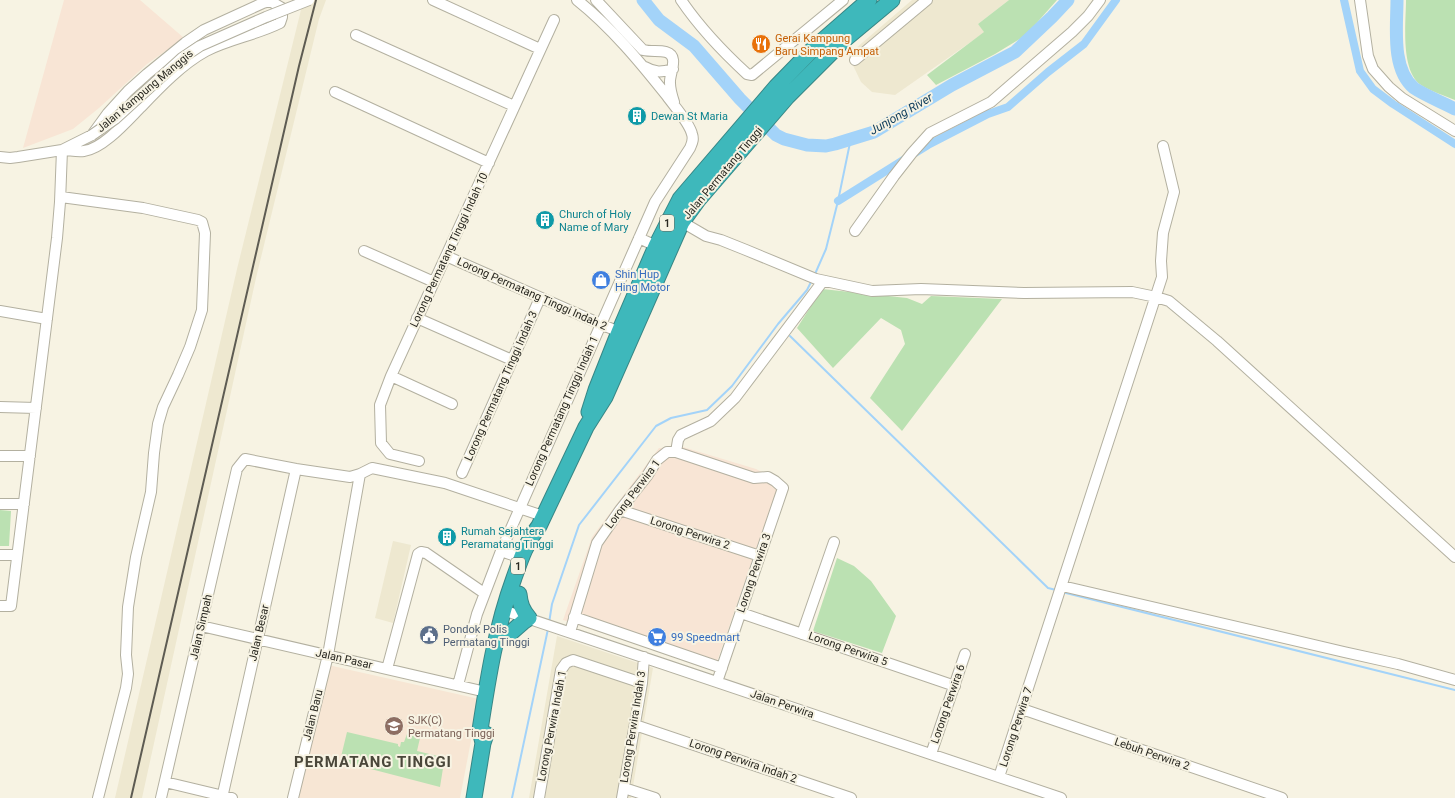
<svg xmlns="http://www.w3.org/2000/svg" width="1455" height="798" font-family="Roboto,sans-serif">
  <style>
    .built { fill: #eee8d0 }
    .industrial { fill: #f8e5d5 }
    .education { fill: #f7e6d4 }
    .green { fill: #bbe1b2 }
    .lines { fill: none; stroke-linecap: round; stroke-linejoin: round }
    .stream { stroke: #a3d3f9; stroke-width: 2 }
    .canal { stroke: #a3d3f9; stroke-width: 8 }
    .river { stroke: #a3d3f9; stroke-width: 13 }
    .minor-casing { stroke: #b3b0a0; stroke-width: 12 }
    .highway-casing { stroke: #378685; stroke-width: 17 }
    .minor { stroke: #fff; stroke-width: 10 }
    .highway { stroke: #3eb8bb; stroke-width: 15 }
    .rail { stroke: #5d5b52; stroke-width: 2 }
    .minor-bridge-casing { stroke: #b3b0a0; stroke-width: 12; stroke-linecap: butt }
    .minor-bridge { stroke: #fff; stroke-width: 10 }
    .labels { text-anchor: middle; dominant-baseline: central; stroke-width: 4; stroke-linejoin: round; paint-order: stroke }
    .shield { fill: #f7f3e3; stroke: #67655b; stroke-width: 1 }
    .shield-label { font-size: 10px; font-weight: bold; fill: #292821 }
    .food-label { font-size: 11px; fill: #c56008; stroke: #f7f3e3; text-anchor: start }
    .street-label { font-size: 11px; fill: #292821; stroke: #f7f3e3 }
    .culture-label { font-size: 11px; fill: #0d838f; stroke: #f7f3e3; text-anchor: start }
    .shop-label { font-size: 11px; fill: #366cbe; stroke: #f7f3e3; text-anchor: start }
    .service-label { font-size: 11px; fill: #4e5e75; stroke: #f7f3e3; text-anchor: start }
    .education-label { font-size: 11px; fill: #785e54; stroke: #f7f3e3; text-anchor: start }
    .water-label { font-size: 12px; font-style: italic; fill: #0d3c5b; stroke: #f7f3e3 }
    .district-label { font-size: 15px; font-weight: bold; letter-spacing: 1px; fill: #4a473a; stroke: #f7f3e3 }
  </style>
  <rect width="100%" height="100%" fill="#f7f3e3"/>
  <path class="built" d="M303 0H326L319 19 256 278 142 798H115L237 269 300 14Z
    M912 0H1009L978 24 985 32 895 95 872 92 861 82 848 55Z
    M393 541 411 545 393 623 375 618Z
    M557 636 653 668 631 798H529Z"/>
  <path class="industrial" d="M64 0H140L184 38 147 64 99 108 73 129 23 148Z
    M683 447 756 469 780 481 714 670 563 620 592 537 659 448Z"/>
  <path class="education" d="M328 665 479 699 460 798H297Z"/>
  <path class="green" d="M1009 0H1057L1026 35 995 54 936 85 927 75 984 32 978 24Z
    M1406 0H1455V100C1445 96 1430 91 1421 85 1400 70 1406 23 1406 0Z
    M822 289 907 298 922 304 931 296 1002 299 902 431 870 398 905 344 901 330 881 318 833 368 797 328Z
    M0 510 11 511 9 546H0Z
    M837 558 854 566 871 581 896 616 882 653 813 631Z
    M347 732 398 744V746L400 747 401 742H404L407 734 420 738 417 751 442 757 444 762 440 787 340 761Z"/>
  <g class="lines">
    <path class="stream" d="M815 274 826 249 838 201 851 138
      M790 336 1048 588 1056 590
      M1062 592 1455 690
      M549 623 552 604 579 525 656 426 671 418 707 410 732 386 778 324 807 290 812 280
      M512 798 548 629"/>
    <path class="canal" d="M1344 0 1360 71 1373 89 1393 104 1455 144
      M915 153 928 145 988 114 1008 107 1048 72 1084 44 1116 0
      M838 201 905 159"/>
    <path class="river" d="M643 0 659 20 694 46 740 99 776 135 784 139 807 145 826 146 835 144 874 132 952 85 1015 52 1052 17 1068 0
      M1397 0C1397 26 1391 69 1414 88 1424 95 1444 103 1455 109"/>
    <defs>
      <path id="minor" d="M433 0 540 49
        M596 0 643 50C651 52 659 50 666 52 680 56 669 74 670 83 670 90 672 96 674 102
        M681 0C700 28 723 52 747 74L752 75 843 0
        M1360 0 1368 56 1373 69 1389 87 1402 98 1455 131
        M356 35 514 106
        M855 60 927 0
        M645 67C655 73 662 72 673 69
        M335 92 489 163
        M0 157 10 158 18 157 62 150 92 135 108 113 128 91 147 74 185 43 204 30 263 3 270 1 282 8V17L280 23C256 35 229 39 206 51 182 64 159 88 141 107 128 120 103 149 84 151 77 152 69 150 62 150
        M61 197 143 208 198 220 202 222 205 233 202 310 190 347 178 375 163 407 158 424 154 453 151 492 136 557 128 607 126 655 128 674 126 688 98 798
        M682 222 706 236 721 240 746 250 816 279 872 291 921 289 1024 293 1132 292 1156 297 1169 301 1217 341 1455 557
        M855 231 894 176 912 153 930 133 991 102 1072 32 1088 16 1100 0
        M639 238 656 246
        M364 251 434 282
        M446 256 619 332
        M0 311 47 319
        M417 318 512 360
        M391 376 452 404
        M0 407 36 408
        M676 452 678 440 681 435 711 421 735 398 823 281
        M0 456H30
        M419 461 390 454 381 443 380 405 391 376 554 20
        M462 473 540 298
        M0 504H24
        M620 510 760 556
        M501 551 521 558
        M0 555H17
        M1062 586 1344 652 1398 664 1455 680
        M0 606H11L57 238 60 202 62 150
        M503 610 1061 798
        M741 613 955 686
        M574 617 722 668
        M201 626 486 692
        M570 632 597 543 620 510 647 476 657 460 667 452H676L754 478 768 477 775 481 783 488 717 682
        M802 634 834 542
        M387 669 418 554 421 552 426 553 484 593
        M458 685 477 614 501 551 655 202 690 148C692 143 694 140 692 134 689 122 674 106 667 96 640 62 611 27 577 0
        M1022 709 1282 798
        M635 725 851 798
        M931 754 965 654
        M999 777 1162 277 1161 261 1163 233 1174 192 1163 146
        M165 782 232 798
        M624 788 655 798
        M161 798 237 469 245 459 296 469 350 477 360 474 372 468 445 483 543 516
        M222 798 296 469
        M293 798 328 655 360 474
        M539 798 561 670 566 663 573 660 642 683
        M622 798 642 683 644 657"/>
      <path id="highway" d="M589 412 596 390 619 332 656 246 680 199 776 87 813 49 869 0
        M507 636 523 622 529 618C522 610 520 604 519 594
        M483 743 480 730C488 678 496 627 514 578 521 558 526 543 539 526L586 427 605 397 682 222 698 200 787 97 844 40 892 0
        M474 798 483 743 486 734"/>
    </defs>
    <use href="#minor" class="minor-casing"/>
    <use href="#highway" class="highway-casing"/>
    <use href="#minor" class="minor"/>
    <use href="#highway" class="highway"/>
    <path class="rail" d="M131 798 299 66 316 0"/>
    <defs>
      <path id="minor-bridge" d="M92 135 115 119 182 58 200 46 266 17 309 0"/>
    </defs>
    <use href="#minor-bridge" class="minor-bridge-casing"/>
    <use href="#minor-bridge" class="minor-bridge"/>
  </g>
  <defs>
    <symbol id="restaurant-disc" viewBox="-11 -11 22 22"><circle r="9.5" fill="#e8710a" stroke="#f7f3e3"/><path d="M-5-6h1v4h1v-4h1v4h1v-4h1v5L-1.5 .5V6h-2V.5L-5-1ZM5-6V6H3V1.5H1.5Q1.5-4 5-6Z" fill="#fff"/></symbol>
    <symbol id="building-disc" viewBox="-11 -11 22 22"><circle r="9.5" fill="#0f9aa8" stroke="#f7f3e3"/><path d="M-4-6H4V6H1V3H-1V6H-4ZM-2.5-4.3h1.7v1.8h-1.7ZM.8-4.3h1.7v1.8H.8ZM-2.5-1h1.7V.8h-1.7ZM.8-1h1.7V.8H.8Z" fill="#fff"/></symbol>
    <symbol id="shop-disc" viewBox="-11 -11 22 22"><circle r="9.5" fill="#3f7fe0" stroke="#f7f3e3"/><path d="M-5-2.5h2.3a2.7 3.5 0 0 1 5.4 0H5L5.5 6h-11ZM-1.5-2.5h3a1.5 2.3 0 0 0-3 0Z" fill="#fff"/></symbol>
    <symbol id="civic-disc" viewBox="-11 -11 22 22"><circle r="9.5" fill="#5c6f8a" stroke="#f7f3e3"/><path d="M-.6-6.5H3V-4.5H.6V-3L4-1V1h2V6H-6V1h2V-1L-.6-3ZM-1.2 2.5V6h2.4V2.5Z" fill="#fff"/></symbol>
    <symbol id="supermarket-disc" viewBox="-11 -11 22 22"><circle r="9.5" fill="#3f7fe0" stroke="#f7f3e3"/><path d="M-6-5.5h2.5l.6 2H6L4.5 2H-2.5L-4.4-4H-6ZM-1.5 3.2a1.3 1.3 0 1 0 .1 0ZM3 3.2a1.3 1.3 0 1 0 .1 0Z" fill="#fff"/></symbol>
    <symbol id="school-disc" viewBox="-11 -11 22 22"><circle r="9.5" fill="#8d6e63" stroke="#f7f3e3"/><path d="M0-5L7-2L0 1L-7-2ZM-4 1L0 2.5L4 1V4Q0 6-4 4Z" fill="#fff"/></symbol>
  </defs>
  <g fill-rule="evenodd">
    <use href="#restaurant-disc" x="750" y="33" width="22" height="22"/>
    <use href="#building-disc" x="626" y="105" width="22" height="22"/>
    <use href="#building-disc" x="534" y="209" width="22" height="22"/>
    <use href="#shop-disc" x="590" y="269" width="22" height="22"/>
    <use href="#building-disc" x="436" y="526" width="22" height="22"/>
    <use href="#civic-disc" x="418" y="624" width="22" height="22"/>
    <use href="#supermarket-disc" x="646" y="626" width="22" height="22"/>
    <use href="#school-disc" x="383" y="715" width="22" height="22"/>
  </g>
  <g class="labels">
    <g class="shield">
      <rect x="660" y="215" width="14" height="16" rx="3"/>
      <rect x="511" y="558" width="14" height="16" rx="3"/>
    </g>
    <g class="shield-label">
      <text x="667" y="223">1</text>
      <text x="518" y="566">1</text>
    </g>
    <g class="food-label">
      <text x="775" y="38">Gerai Kampung<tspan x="775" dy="13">Baru Simpang Ampat</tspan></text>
    </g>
    <g class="street-label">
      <text transform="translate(145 91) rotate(-40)">Jalan Kampung Manggis</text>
      <text transform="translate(723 173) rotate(-50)">Jalan Permatang Tinggi</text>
      <text transform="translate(449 250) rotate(-65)">Lorong Permatang Tinggi Indah 10</text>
      <text transform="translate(532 294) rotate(24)">Lorong Permatang Tinggi Indah 2</text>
      <text transform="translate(501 386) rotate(-66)">Lorong Permatang Tinggi Indah 3</text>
      <text transform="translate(562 411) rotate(-66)">Lorong Permatang Tinggi Indah 1</text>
      <text transform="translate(633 494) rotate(-53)">Lorong Perwira 1</text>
      <text transform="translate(690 533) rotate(18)">Lorong Perwira 2</text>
      <text transform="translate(754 573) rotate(-71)">Lorong Perwira 3</text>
      <text transform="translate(201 627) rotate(-77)">Jalan Simpah</text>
      <text transform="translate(259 633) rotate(-77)">Jalan Besar</text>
      <text transform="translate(848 649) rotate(19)">Lorong Perwira 5</text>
      <text transform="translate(344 659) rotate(13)">Jalan Pasar</text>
      <text transform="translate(782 704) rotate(19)">Jalan Perwira</text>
      <text transform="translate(948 704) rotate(-71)">Lorong Perwira 6</text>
      <text transform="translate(313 715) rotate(-76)">Jalan Baru</text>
      <text transform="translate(552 726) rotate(-79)">Lorong Perwira Indah 1</text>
      <text transform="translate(633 727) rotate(-81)">Lorong Perwira Indah 3</text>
      <text transform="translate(1016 727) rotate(-72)">Lorong Perwira 7</text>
      <text transform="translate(1152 754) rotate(19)">Lebuh Perwira 2</text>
      <text transform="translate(743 761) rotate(19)">Lorong Perwira Indah 2</text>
    </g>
    <g class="culture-label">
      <text x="651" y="116">Dewan St Maria</text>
      <text x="559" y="214">Church of Holy<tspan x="559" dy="13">Name of Mary</tspan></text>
      <text x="461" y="531">Rumah Sejahtera<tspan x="461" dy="13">Peramatang Tinggi</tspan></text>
    </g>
    <g class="shop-label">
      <text x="615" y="274">Shin Hup<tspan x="615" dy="13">Hing Motor</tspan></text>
      <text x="671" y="637">99 Speedmart</text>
    </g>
    <g class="service-label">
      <text x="443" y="629">Pondok Polis<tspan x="443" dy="13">Permatang Tinggi</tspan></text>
    </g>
    <g class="education-label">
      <text x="408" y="720">SJK(C)<tspan x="408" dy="13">Permatang Tinggi</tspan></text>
    </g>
    <g class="water-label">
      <text transform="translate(901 114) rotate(-30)">Junjong River</text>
    </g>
    <g class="district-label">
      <text x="373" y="762">PERMATANG TINGGI</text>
    </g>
  </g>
</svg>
